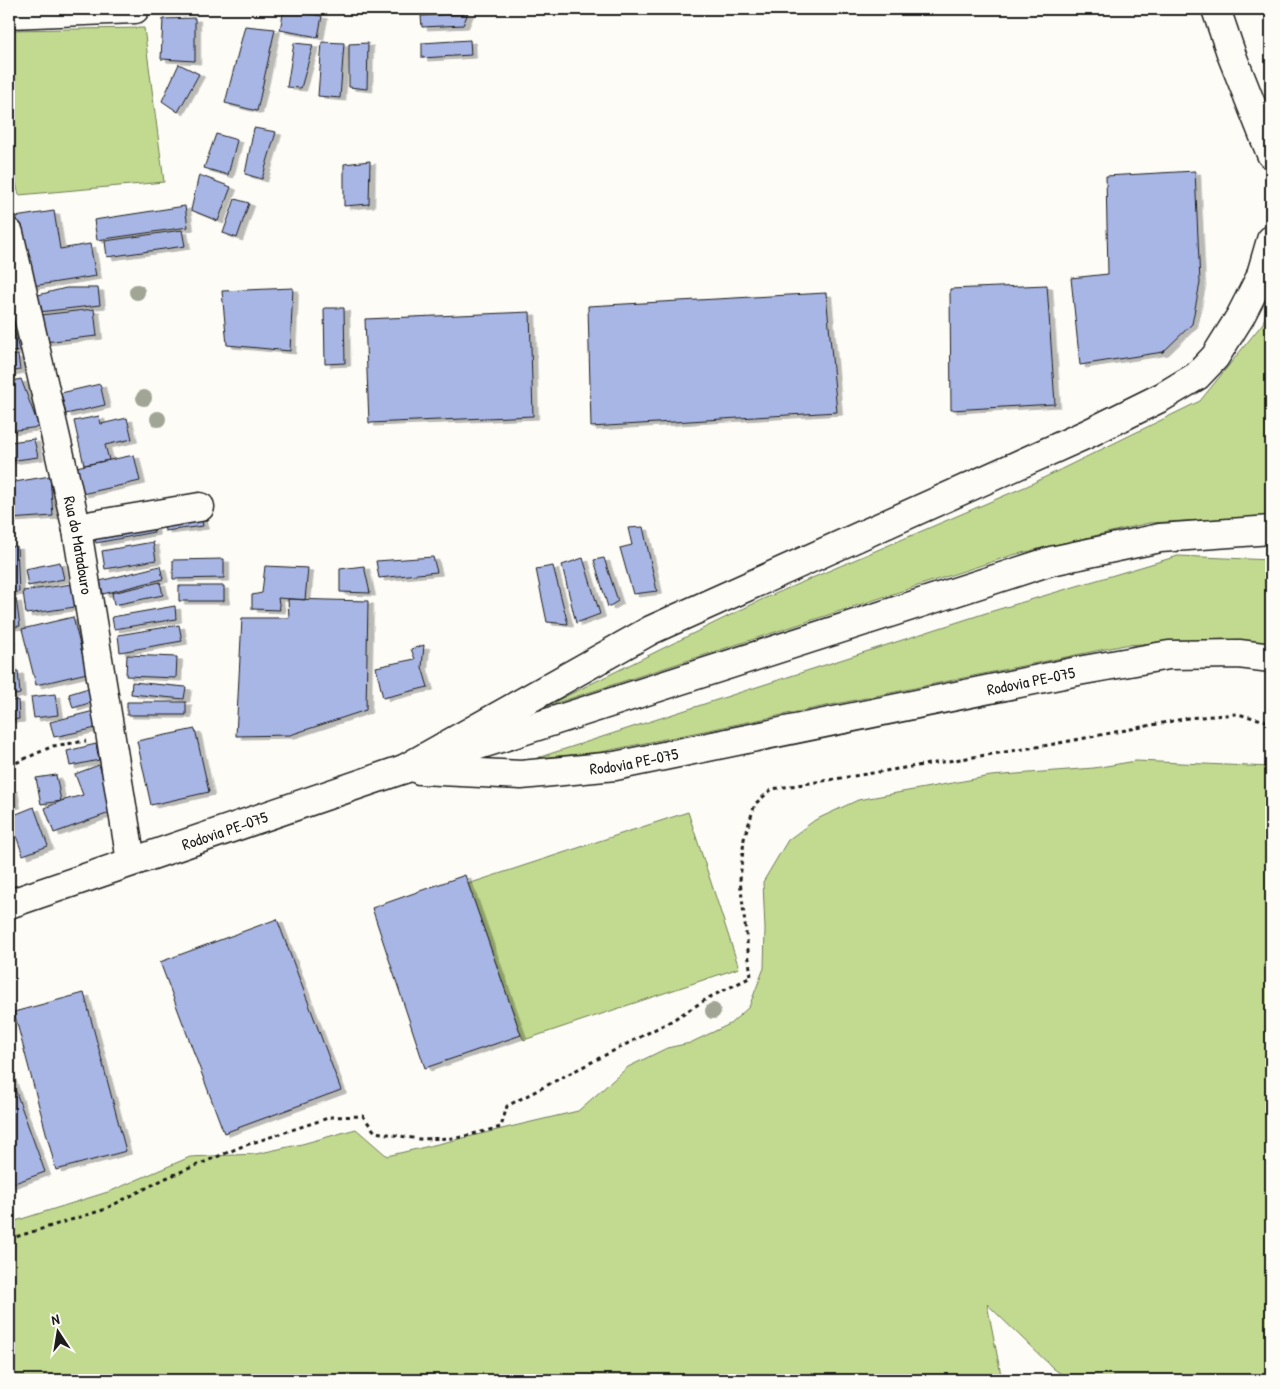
<svg xmlns="http://www.w3.org/2000/svg" width="1280" height="1389" font-family="'Patrick Hand',sans-serif">
  <style>
    .green { fill: #c2da90; stroke: #6f7b56 }
    .building { fill: #a8b6e6; stroke: #1c1c1c; filter: url(#shadow) }
    .lines { fill: none; stroke-linecap: round; stroke-linejoin: round }
    .street-casing { stroke: #1c1c1c; stroke-width: 31 }
    .primary-casing { stroke: #1c1c1c; stroke-width: 31 }
    .highway-casing { stroke: #1c1c1c; stroke-width: 31 }
    .path { stroke: #1c1c1c; stroke-width: 3; stroke-dasharray: 4 4; stroke-linecap: butt }
    .street { stroke: #fdfcf7; stroke-width: 28 }
    .primary { stroke: #fdfcf7; stroke-width: 28 }
    .highway { stroke: #fdfcf7; stroke-width: 28 }
    .tree { fill: #a1a595 }
    .labels { text-anchor: middle; dominant-baseline: central; stroke-width: 4; stroke-linejoin: round; paint-order: stroke }
    .street-label { font-size: 16px; fill: #1c1c1c; stroke: #fdfcf7 }
  </style>
  <defs>
    <filter id="shadow"><feDropShadow dx="5.5" dy="3" stdDeviation="0" flood-color="#0004"/></filter>
  </defs>
  <rect width="100%" height="100%" fill="#fdfcf7"/>
  <filter id="ink" filterUnits="userSpaceOnUse"><feTurbulence type="fractalNoise" baseFrequency=".02" numOctaves="2"/><feDisplacementMap in="SourceGraphic" scale="10" xChannelSelector="R" yChannelSelector="G"/><feConvolveMatrix kernelMatrix="1 2 1 2 8 2 1 2 1" color-interpolation-filters="sRGB"/></filter>
  <g filter="url(#ink)">
    <path class="green" d="M144 28 164 182 19 195 9 157V30Z
      M1271 297V516L1149 523 1013 555 544 707 763 599 1027 486 1200 401 1263 323Z
      M1178 556 1271 560V646L1227 639 1125 645 601 752 537 758 986 613Z
      M1136 761 1271 767V1380H1070L1054 1369 987 1304 1002 1380H9V1223L111 1191 190 1157 256 1154 302 1144 356 1129 387 1156 578 1111 628 1067 667 1048 690 1043 730 1024 749 1007 764 968 765 929 763 882 788 840 815 820 858 800 991 776 1094 768Z
      M688 812 739 968 524 1040 521 1035 468 884Z"/>
    <path class="building" d="M284 9 322 16 318 37 280 30Z
      M468 13 463 25 422 27 421 16Z
      M195 18V61L161 59 163 19Z
      M245 26 275 29 257 111 225 103Z
      M470 40 471 55 422 58V43Z
      M322 42 344 43 340 98 318 96Z
      M294 43 313 45 301 88 287 87Z
      M368 43 367 89 349 87V44Z
      M179 64 199 74 178 112 162 101Z
      M254 128 276 132 262 179 245 174Z
      M216 134 237 140 228 175 204 168Z
      M370 161 369 204 344 206V164Z
      M1195 171 1200 283 1192 324 1163 352 1080 365 1071 278 1108 274 1106 176Z
      M199 175 231 187 218 221 191 210Z
      M235 199 249 203 237 238 223 233Z
      M185 206 188 227 97 240 94 220Z
      M54 211 60 249 90 244 96 276 26 287 15 217Z
      M182 230 185 246 107 257 105 241Z
      M1047 285 1055 404 951 410 950 289Z
      M66 288H98L100 305 39 312 38 295Z
      M293 288 290 351 227 345 222 291Z
      M826 293 837 412 591 427 588 306Z
      M324 308H344L345 363 325 364Z
      M94 309 97 336 44 342 41 315Z
      M530 312 533 416 369 423 365 319Z
      M9 314H12L14 327 9 328Z
      M14 329 19 351 9 353V331Z
      M18 355 20 370 9 372V356Z
      M21 379 39 427 9 431V382Z
      M100 384 105 405 66 414 61 393Z
      M99 416 101 424 127 418 132 439 105 445 109 460 84 465 74 421Z
      M34 439 38 457 9 461V442Z
      M134 455 140 481 82 494 76 467Z
      M50 476 53 516 9 519V483Z
      M200 507 203 526 165 531 162 512Z
      M151 515 154 532 96 543 93 525Z
      M643 527 657 591 633 594 620 548 632 545 628 528Z
      M153 542 156 560 105 569 102 551Z
      M17 546 19 592 9 593V547Z
      M433 557 437 572 379 578 376 561Z
      M583 558 600 614 576 623 562 565Z
      M604 558 618 601 608 607 594 560Z
      M224 559V578L173 579V560Z
      M60 562 64 579 28 586 25 569Z
      M160 566 163 579 103 594 100 581Z
      M265 566 308 568 305 600 278 598 280 610 252 609V595L262 593Z
      M364 566 370 593 340 592V569Z
      M553 566 568 624 547 622 536 569Z
      M160 582 163 595 114 605 112 593Z
      M72 584 75 607 26 614 23 591Z
      M179 586H224V601H179Z
      M16 599 20 626 9 627V600Z
      M288 599 368 601 366 710 290 735 236 736 242 618H289Z
      M175 606 176 619 114 629 112 617Z
      M73 617 87 673 36 685 22 629Z
      M179 625 182 641 120 652 118 635Z
      M9 637 11 667 9 668Z
      M424 645 422 667 428 687 383 698 376 667 415 659 411 649Z
      M127 655 177 657 176 678 126 676Z
      M18 671 20 694 9 696V672Z
      M132 682 186 687 184 699 131 694Z
      M95 686 99 700 73 708 69 694Z
      M55 694 58 715 34 718 31 697Z
      M18 700 19 719 9 720V701Z
      M127 702H186V715H127Z
      M98 710 101 727 54 737 50 722Z
      M195 729 209 792 151 805 137 741Z
      M96 744 99 760 70 766 67 751Z
      M99 765 115 811 54 833 45 808 61 801 83 795 75 774Z
      M56 775 61 801 41 804 36 778Z
      M12 788 15 805 9 806V789Z
      M34 807 48 846 23 855 9 817Z
      M465 875 521 1035 425 1068 372 908Z
      M277 919 341 1090 224 1133 160 962Z
      M84 993 126 1151 56 1170 14 1012Z
      M9 1073 45 1172 9 1185Z"/>
    <g class="lines">
      <defs>
        <g id="street">
          <path d="M1216 9 1232 56 1271 154"/>
          <path d="M9 14 135 9"/>
          <path id="s1" d="M9 233 77 530 131 861"/>
          <path d="M77 530 93 525 200 507"/>
        </g>
        <g id="primary">
          <path id="s2" d="M420 770 521 775 615 766 1078 671 1169 655 1239 654 1271 658"/>
          <path id="s3" d="M9 904 404 769 1051 561 1160 538 1271 530"/>
        </g>
        <path id="highway" d="M404 769 651 630 1087 434 1162 397 1197 376 1215 357 1240 317 1260 278 1271 240"/>
      </defs>
      <use href="#street" class="street-casing"/>
      <use href="#primary" class="primary-casing"/>
      <use href="#highway" class="highway-casing"/>
      <path class="path" d="M9 766 53 746 86 741
        M9 1239 103 1210 166 1178 243 1146 331 1117 363 1116 375 1132 419 1139 457 1138 501 1127 507 1106 671 1021 710 997 751 977 740 880 744 839 755 804 772 789 1049 745 1188 718 1237 714 1271 722"/>
      <use href="#street" class="street"/>
      <use href="#primary" class="primary"/>
      <use href="#highway" class="highway"/>
    </g>
    <g class="tree">
      <circle cx="137" cy="292" r="8"/>
      <circle cx="144" cy="398" r="8"/>
      <circle cx="158" cy="419" r="8"/>
      <circle cx="713" cy="1011" r="8"/>
    </g>
  </g>
  <g class="labels">
    <g class="street-label">
      <text stroke="none"><textPath href="#s1" startOffset="320">Rua do Matadouro</textPath></text>
      <text stroke="none"><textPath href="#s2" startOffset="620">Rodovia PE-075</textPath></text>
      <text stroke="none"><textPath href="#s2" startOffset="215">Rodovia PE-075</textPath></text>
      <text stroke="none"><textPath href="#s3" startOffset="228">Rodovia PE-075</textPath></text>
    </g>
  </g>
  <rect width="1280" height="1389" fill="none" stroke="#fdfcf7" stroke-width="30"/>
  <rect x="15" y="15" width="1250" height="1359" fill="none" stroke="#1c1c1c" stroke-width="2" filter="url(#ink)"/>
  <g transform="translate(58 1332) rotate(348)" stroke="#fdfcf7" stroke-width="4" paint-order="stroke">
  <path d="M0-4L9 19L0 12L-9 19Z" fill="#1c1c1c"/>
  <text y="-8" font-size="14" font-weight="bold" text-anchor="middle" fill="#1c1c1c">N</text>
  </g>
</svg>
